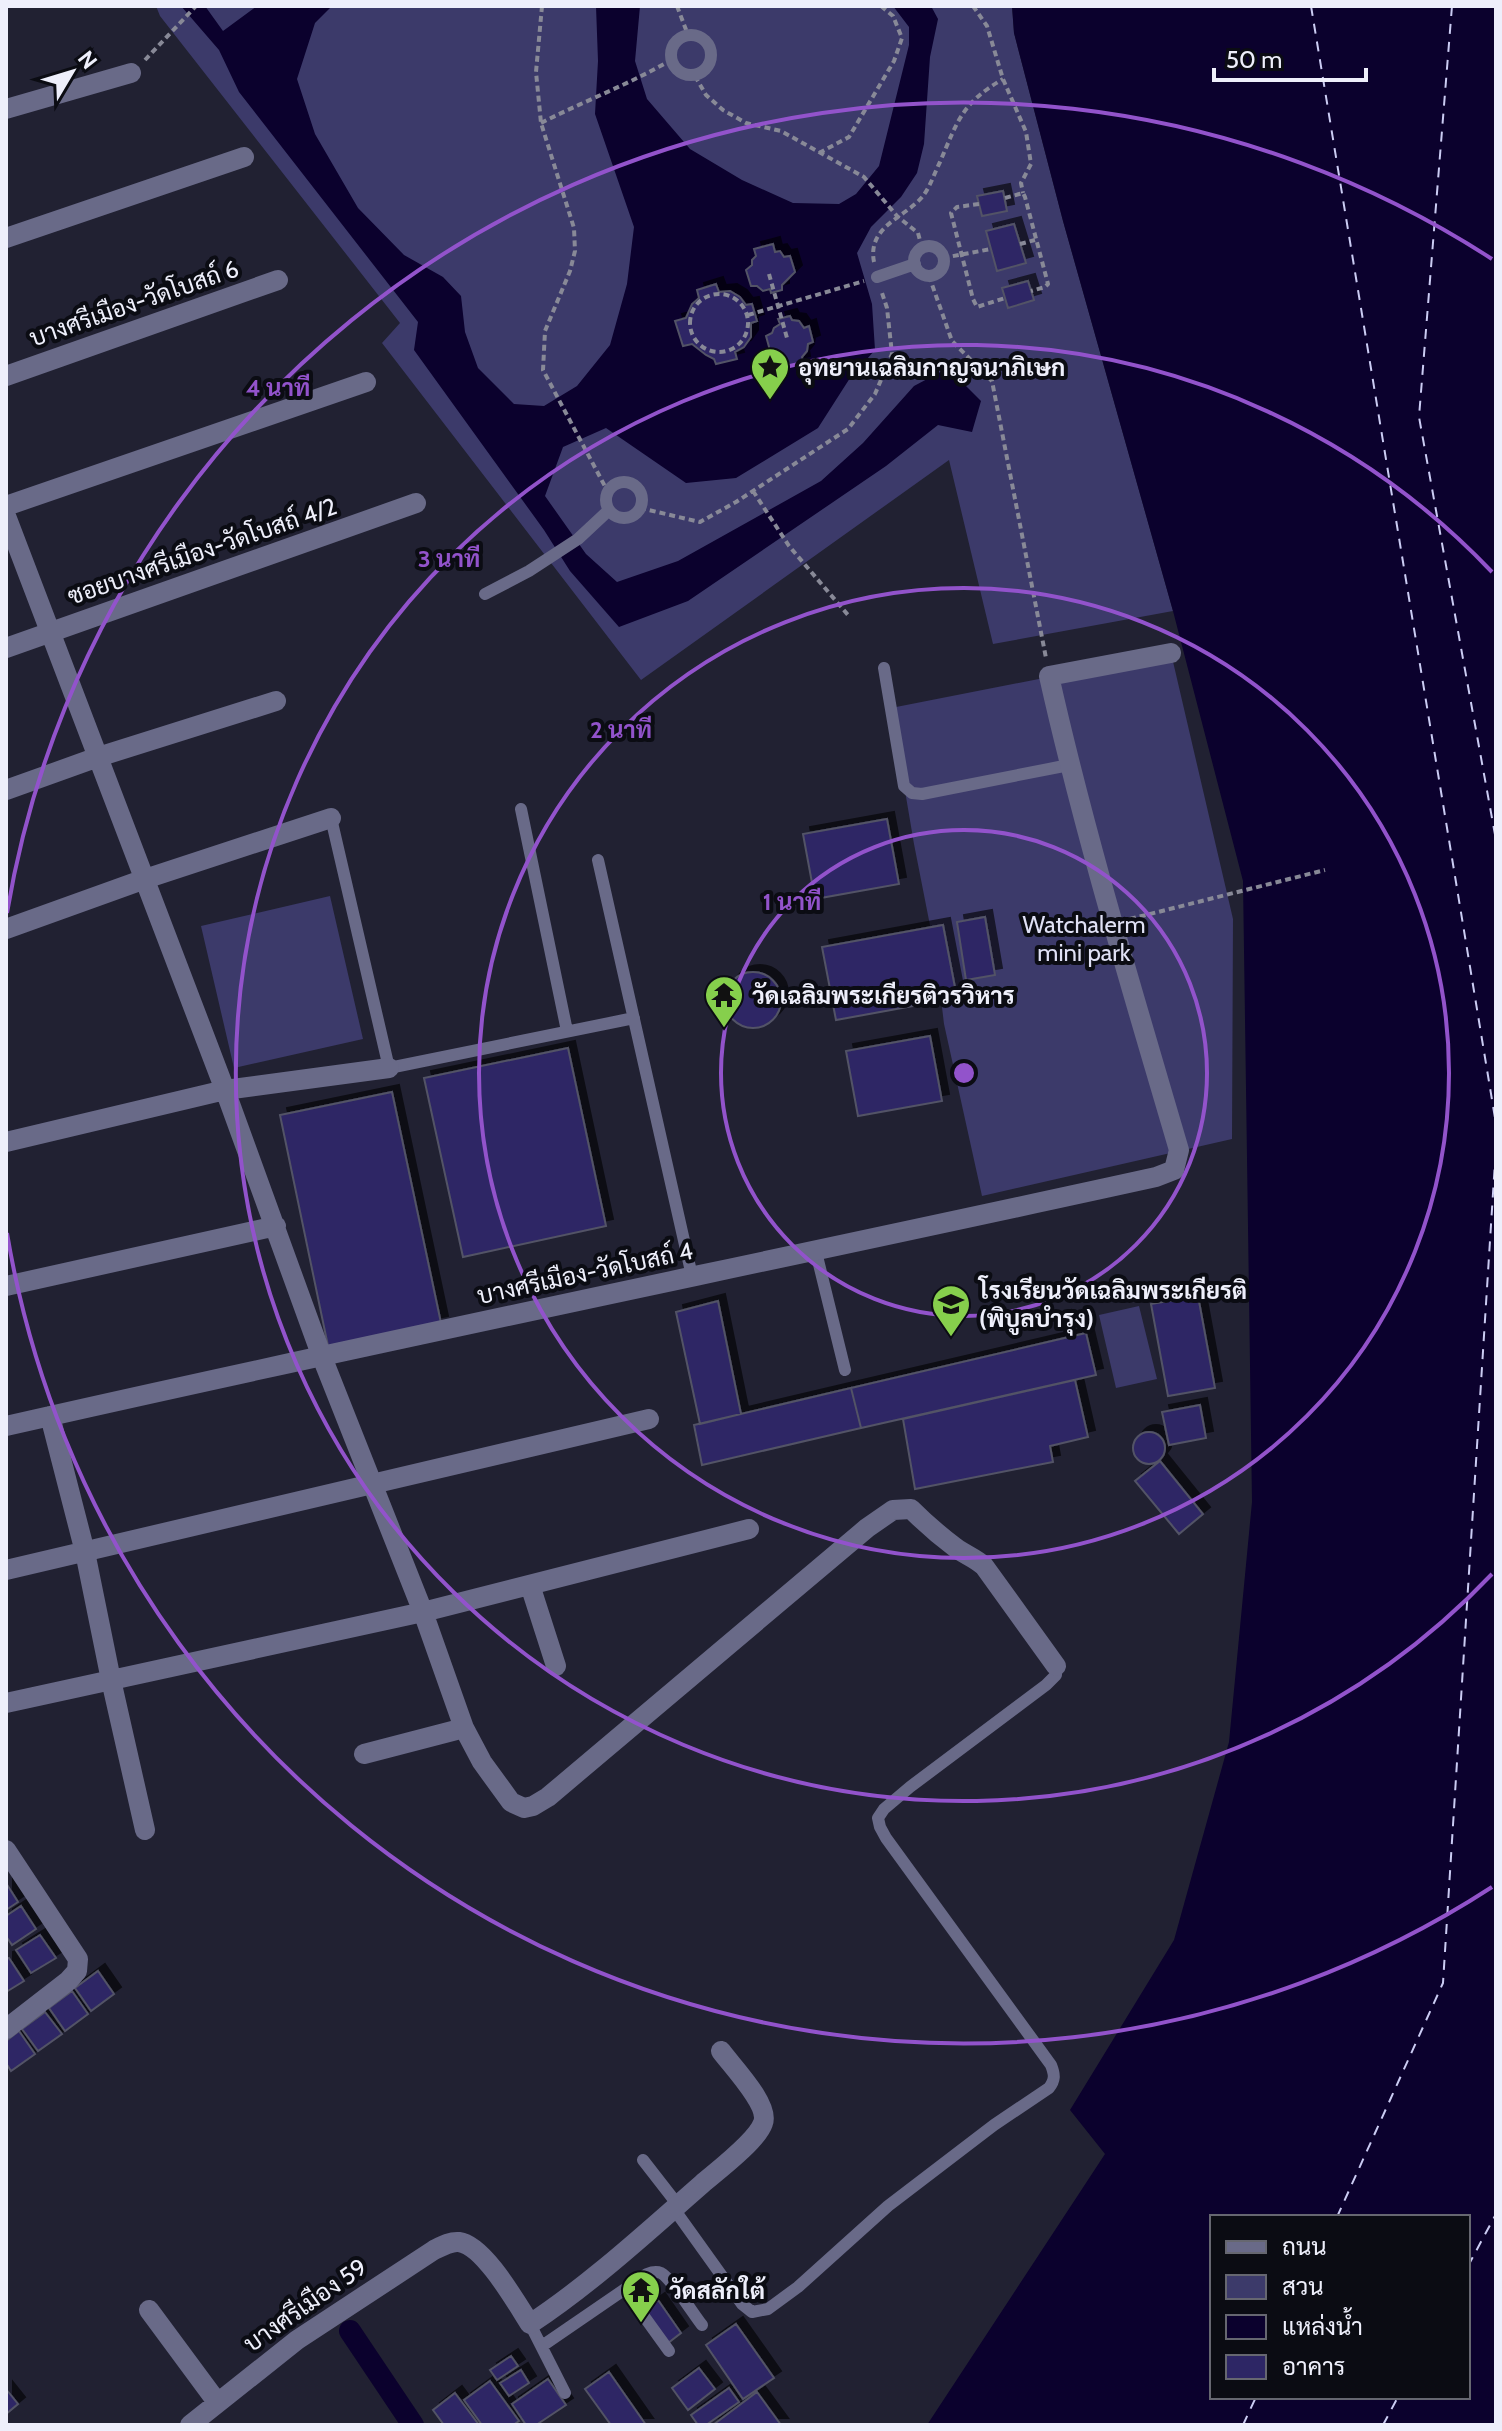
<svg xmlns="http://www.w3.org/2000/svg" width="1502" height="2431" font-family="Cabin,Sarabun,sans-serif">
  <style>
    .green { fill: #3c3a6a }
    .water { fill: #0b012d; fill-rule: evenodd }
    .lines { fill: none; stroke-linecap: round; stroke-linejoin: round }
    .canal { stroke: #0b012d; stroke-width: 22 }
    .ferry { stroke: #cbccf3; stroke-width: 2; stroke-dasharray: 10 8; stroke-linecap: butt }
    .building { fill: #2d2665; stroke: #525366; stroke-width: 2; filter: url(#shadow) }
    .path { stroke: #888997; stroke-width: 4; stroke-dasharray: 6 4; stroke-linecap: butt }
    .lane { stroke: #696a88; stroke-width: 12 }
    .street { stroke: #696a88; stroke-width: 20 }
    .ring { fill: none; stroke: #9253cb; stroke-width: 4 }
    .labels { text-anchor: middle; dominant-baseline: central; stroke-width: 8; stroke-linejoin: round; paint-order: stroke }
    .street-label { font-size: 24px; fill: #eeeffb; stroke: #0b0c13 }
    .poi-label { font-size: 24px; font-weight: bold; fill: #eeeffb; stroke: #0b0c13; text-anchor: start }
    .park-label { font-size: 24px; fill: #e0e1f5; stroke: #0b0c13 }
    .centre { fill: #9253cb; stroke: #0b0c13; stroke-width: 4 }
    .ring-label { font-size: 24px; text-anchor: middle; font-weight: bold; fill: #9253cb; stroke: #0b0c13; stroke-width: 8; stroke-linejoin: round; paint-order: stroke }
  </style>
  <defs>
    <filter id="shadow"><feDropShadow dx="7" dy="-7" stdDeviation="0" flood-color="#0009"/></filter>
  </defs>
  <rect width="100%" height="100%" fill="#212132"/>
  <path class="green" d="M156 6H1012L1014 33 1063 221 1173 611 993 644 949 460 641 680 382 343 400 323 160 16Z
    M1171 653 1233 919 1232 1139 982 1196 944 1024 936 956 914 844 891 708Z
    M330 896 363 1039 234 1068 201 926Z
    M1139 1306 1157 1379 1116 1388 1099 1315Z"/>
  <path class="water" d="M181 6H205L223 31 257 6H332L315 23 297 79 315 134 358 208 404 255 443 277 461 296 465 332 478 368 514 404 544 406 577 386 610 345 627 284 634 227 595 114 598 61 596 6H640L635 61 647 99 690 149 742 180 793 203 839 204 856 194 879 166 909 45V27L893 6H931L938 19 930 57 924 144 917 173 901 197 871 227 857 253 872 304 875 350 850 378 818 428 736 478 686 483 606 428 563 447 545 496 586 554 617 582 678 561 821 481 863 443 914 386 948 368 981 401 972 432 938 425 886 466 688 601 619 627 570 571 544 530 414 350 418 322 239 92 219 50Z
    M1012 6H1496V2425H927L1105 2154 1070 2110 1174 1940 1229 1742 1252 1502 1243 881 1173 611 1063 221 1014 33ZM1212 2217H1468V2397H1212Z"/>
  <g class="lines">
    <path class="canal" d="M350 2331 413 2425"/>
    <path class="ferry" d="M1311 6 1496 1124
      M1452 6 1419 417 1496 840
      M1337 2217 1443 1983 1496 1146
      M1468 2266 1496 2214
      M1243 2425 1256 2397
      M1383 2425 1398 2397"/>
  </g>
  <path class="building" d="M1003 191 1007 211 982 216 977 196Z
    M1014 224 1026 263 997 271 986 231Z
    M773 244 775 252 780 251 784 257 790 256 795 272 782 285V290L771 293 770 289 763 291 757 286H751L746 270 752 265V260L756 256 754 249Z
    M1028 281 1034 300 1008 308 1002 288Z
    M716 284 719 292 730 291 740 297 746 305 752 304 757 321 751 323V337L744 347 735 352 737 359 716 364 714 359 706 355 692 344 683 346 675 321 686 318 692 304 699 298 697 290Z
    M790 316 792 320 799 321 804 328 809 326 813 342 808 344 807 351 802 357 803 363 790 366 787 361 771 354 766 336 772 333 774 328 780 324 778 319Z
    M887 819 899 884 815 899 803 834Z
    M985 917 995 975 966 980 957 922Z
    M943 925 957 998 836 1020 822 947Z
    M725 1000a28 28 0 1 1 56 0a28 28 0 1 1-56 0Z
    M930 1036 942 1101 858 1116 846 1051Z
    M568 1048 606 1226 463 1257 424 1078Z
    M392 1092 441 1323 328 1346 280 1115Z
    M1198 1296 1215 1388 1168 1396 1151 1304Z
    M718 1301 741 1414 700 1424 676 1312Z
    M1086 1333 1096 1375 861 1428 851 1388Z
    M1075 1380 1088 1437 1050 1446 1053 1462 915 1489 903 1419Z
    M851 1388 861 1428 702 1465 694 1425Z
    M1200 1405 1206 1438 1169 1445 1162 1412Z
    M1133 1448a16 16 0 1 1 32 0a16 16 0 1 1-32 0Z
    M1160 1461 1203 1514 1179 1534 1135 1481Z
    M6 1883 18 1902 6 1910Z
    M21 1906 36 1929 12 1945 6 1936V1916Z
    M40 1935 56 1958 31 1973 16 1950Z
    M9 1958 24 1981 6 1992V1959Z
    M98 1971 114 1994 91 2011 75 1988Z
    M72 1991 88 2014 65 2031 49 2008Z
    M45 2012 62 2034 38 2051 22 2029Z
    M19 2031 35 2054 11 2071 6 2063V2041Z
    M658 2300 681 2333 668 2343 644 2310Z
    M736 2324 774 2378 743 2399 706 2345Z
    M511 2356 518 2366 497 2380 490 2370Z
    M699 2368 715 2389 688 2410 672 2388Z
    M521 2370 529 2383 509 2396 500 2383Z
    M609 2372 646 2425H611L585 2389Z
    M548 2379 566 2405 536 2425H526L512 2404Z
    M490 2381 519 2421 513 2425H482L464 2400Z
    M729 2388 739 2402 706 2425H698L691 2415Z
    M6 2389 18 2404 6 2414Z
    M757 2392 781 2425H713Z
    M455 2393 479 2425H444L433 2410Z"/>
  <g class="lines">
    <path class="path" d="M542 6 536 72 541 123 574 228 575 251 570 271 545 331 543 370 608 492
      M677 6 688 35
      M973 6 987 26 1003 79 1026 132 1031 164 1021 183 1023 193
      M145 60 196 6
      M695 76 706 95 723 110 746 123 781 131 864 177 897 216 918 233 922 248
      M541 123C584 101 630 84 671 60
      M819 153 849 137 894 61 902 38 893 16 881 6
      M1005 198 1023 193 1025 197 1048 284 1045 287 1031 291
      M979 204 957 207 951 213 973 299 977 307 1005 298
      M1020 244 1035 240
      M943 258 991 249
      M874 262C867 226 905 218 923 196 930 187 935 172 940 162 958 120 962 103 1003 79
      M769 274 787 338
      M929 276 952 341 992 381 1046 658
      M690 323a29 29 0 1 1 58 0a29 29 0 1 1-58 0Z
      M748 315 864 281
      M753 491 789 546 848 615
      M640 508 700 522 736 502 848 429 875 394 892 354 887 308 881 290
      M1130 919 1325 870"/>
    <path class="lane" d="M671 55a20 20 0 1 1 40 0a20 20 0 1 1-40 0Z
      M914 261a15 15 0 1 1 30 0a15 15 0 1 1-30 0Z
      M877 277 915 264
      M606 500a18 18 0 1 1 36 0a18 18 0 1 1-36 0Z
      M485 594 529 571 578 539 609 510
      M884 668 904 786 912 793 922 794 1069 765
      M521 809 567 1031
      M331 818 389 1068 634 1018
      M598 860 692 1276
      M816 1252 845 1370
      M643 2160 678 2205
      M674 2209 742 2304 752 2312 768 2309 798 2287 888 2206 994 2125 1049 2088C1055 2080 1055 2075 1051 2065L886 1838 880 1827 878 1818 884 1809 910 1787 1046 1685 1056 1675V1666
      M625 2290 669 2351
      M530 2324 565 2393
      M542 2346 647 2274C652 2272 656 2271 661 2273 670 2277 694 2315 702 2325"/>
    <path class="street" d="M6 109 131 73
      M6 238 244 157
      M6 376 278 280
      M6 506 366 382
      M6 516 225 1090 322 1357 423 1612 464 1728 482 1762 511 1802 524 1808 533 1806 548 1797 867 1528 893 1510 911 1509C925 1523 940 1536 956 1548 966 1555 975 1558 984 1566L1056 1666
      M6 648 416 503
      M6 790 98 757 276 701
      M6 929 145 879 331 818
      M6 1142 225 1090 389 1068
      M6 1286 276 1226
      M50 1416 85 1552 111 1680 145 1830
      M6 1426C388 1339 773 1261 1156 1177L1174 1170 1179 1150C1133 993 1085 836 1049 676L1171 653
      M6 1570 649 1419
      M530 1585 556 1666
      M6 1703 423 1612 749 1529
      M364 1754 464 1728
      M6 1850 78 1959 77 1971 68 1981 6 2029
      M149 2310 217 2402
      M190 2425 297 2340 434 2250C442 2246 451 2241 459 2242 484 2245 517 2304 530 2324 592 2283 647 2232 702 2184 717 2171 757 2141 763 2123 770 2105 732 2066 721 2051"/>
  </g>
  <g class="ring">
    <circle cx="964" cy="1073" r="243"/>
    <circle cx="964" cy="1073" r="485"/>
    <path d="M1492 1574A728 728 0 1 1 1492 572"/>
    <path d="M1492 1887A970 970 0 0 1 7 1233M7 913A970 970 0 0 1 1492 259"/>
  </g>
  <defs>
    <symbol id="sight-pin" viewBox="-11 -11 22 30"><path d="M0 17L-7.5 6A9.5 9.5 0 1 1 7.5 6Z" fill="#86cf4c" stroke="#0b0c13"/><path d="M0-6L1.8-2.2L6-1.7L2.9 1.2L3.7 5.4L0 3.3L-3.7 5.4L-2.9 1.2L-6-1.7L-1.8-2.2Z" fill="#111"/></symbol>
    <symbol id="temple-pin" viewBox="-11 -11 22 30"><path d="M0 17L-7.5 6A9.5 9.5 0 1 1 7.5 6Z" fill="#86cf4c" stroke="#0b0c13"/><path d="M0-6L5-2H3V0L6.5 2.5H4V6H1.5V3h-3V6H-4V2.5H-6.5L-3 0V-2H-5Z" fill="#111"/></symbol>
    <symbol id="school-pin" viewBox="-11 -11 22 30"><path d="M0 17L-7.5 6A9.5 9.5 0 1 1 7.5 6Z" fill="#86cf4c" stroke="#0b0c13"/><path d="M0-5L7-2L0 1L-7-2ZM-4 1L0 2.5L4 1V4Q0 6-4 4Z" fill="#111"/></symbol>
  </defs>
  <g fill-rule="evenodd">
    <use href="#sight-pin" x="748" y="345" width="44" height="60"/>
    <use href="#temple-pin" x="702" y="973" width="44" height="60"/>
    <use href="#school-pin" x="929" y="1282" width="44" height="60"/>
    <use href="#temple-pin" x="619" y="2268" width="44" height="60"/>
  </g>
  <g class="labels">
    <g class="street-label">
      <text transform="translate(134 303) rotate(-19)">บางศรีเมือง-วัดโบสถ์ 6</text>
      <text transform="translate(202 551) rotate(-19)">ซอยบางศรีเมือง-วัดโบสถ์ 4/2</text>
      <text transform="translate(585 1273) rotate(-12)">บางศรีเมือง-วัดโบสถ์ 4</text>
      <text transform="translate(305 2305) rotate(-35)">บางศรีเมือง 59</text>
    </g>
    <g class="poi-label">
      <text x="798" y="367">อุทยานเฉลิมกาญจนาภิเษก</text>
      <text x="752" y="995">วัดเฉลิมพระเกียรติวรวิหาร</text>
      <text x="979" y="1290">โรงเรียนวัดเฉลิมพระเกียรติ<tspan x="979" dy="28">(พิบูลบำรุง)</tspan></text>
      <text x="669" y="2290">วัดสลักใต้</text>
    </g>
    <g class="park-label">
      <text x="1084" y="924">Watchalerm<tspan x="1084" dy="28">mini park</tspan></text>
    </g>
  </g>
  <circle cx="964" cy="1073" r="12" class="centre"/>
  <g class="ring-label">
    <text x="278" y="396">4 นาที</text>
    <text x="449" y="567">3 นาที</text>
    <text x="621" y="738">2 นาที</text>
    <text x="792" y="910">1 นาที</text>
  </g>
  <rect width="1502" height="2431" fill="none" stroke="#eeeffb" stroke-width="16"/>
  <rect x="1210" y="2215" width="260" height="184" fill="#0b0c13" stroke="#666770" stroke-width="2"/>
  <rect x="1226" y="2241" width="40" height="12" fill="#696a88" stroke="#666770" stroke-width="2"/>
  <text x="1282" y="2255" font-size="24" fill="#eeeffb">ถนน</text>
  <rect x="1226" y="2275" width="40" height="24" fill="#3c3a6a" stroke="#666770" stroke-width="2"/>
  <text x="1282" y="2295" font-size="24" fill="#eeeffb">สวน</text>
  <rect x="1226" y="2315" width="40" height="24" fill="#0b012d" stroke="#666770" stroke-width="2"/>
  <text x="1282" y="2335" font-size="24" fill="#eeeffb">แหล่งน้ำ</text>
  <rect x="1226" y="2355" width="40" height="24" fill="#2d2665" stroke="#666770" stroke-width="2"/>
  <text x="1282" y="2375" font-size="24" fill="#eeeffb">อาคาร</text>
  <g transform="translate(72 72) rotate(52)" stroke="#0b0c13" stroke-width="6" paint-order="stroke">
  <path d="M0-6L14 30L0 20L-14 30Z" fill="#eeeffb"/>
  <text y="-12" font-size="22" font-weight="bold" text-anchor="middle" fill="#eeeffb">N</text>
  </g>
  <path d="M1214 68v12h152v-12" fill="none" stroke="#eeeffb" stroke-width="4"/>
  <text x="1226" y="68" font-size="24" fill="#eeeffb" stroke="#0b0c13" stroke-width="6" paint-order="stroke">50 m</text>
</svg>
